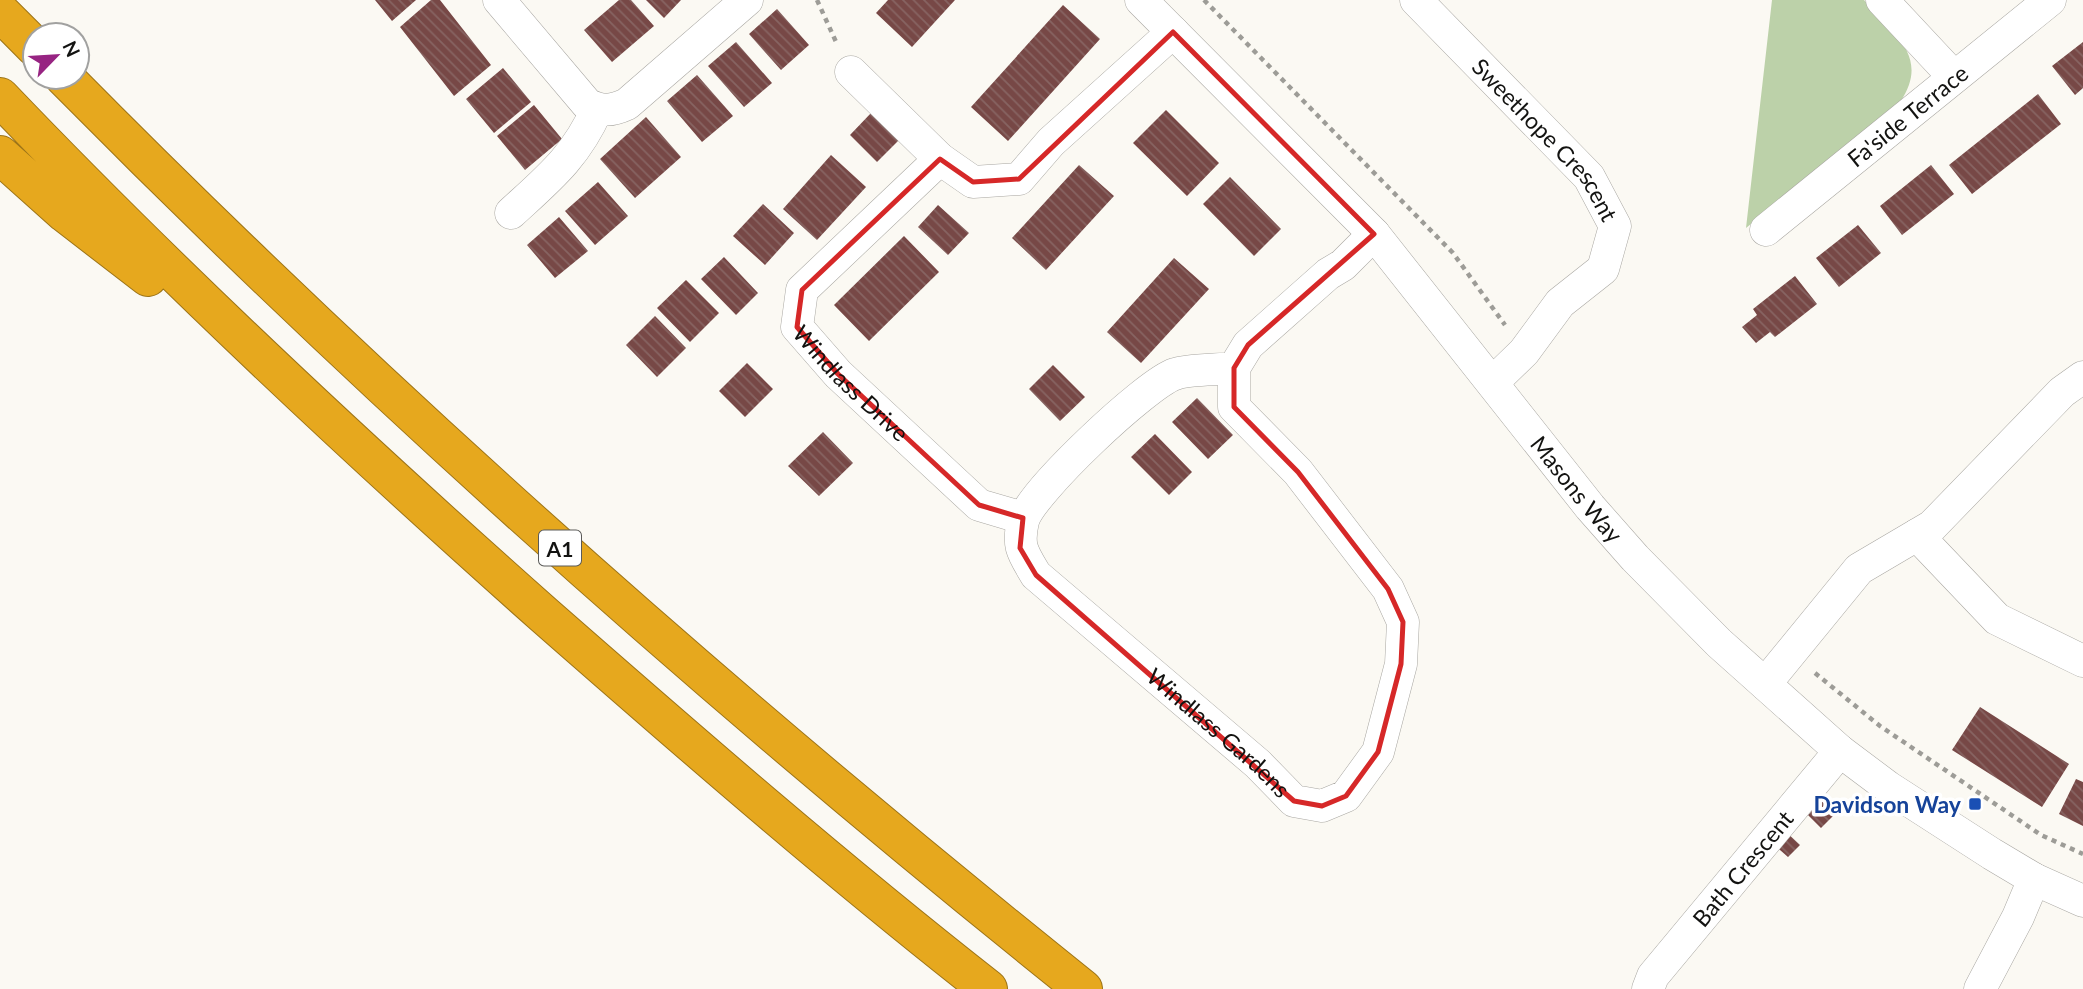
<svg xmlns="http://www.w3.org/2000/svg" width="2083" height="989" font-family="Lato,sans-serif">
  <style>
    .grass { fill: #bcd1a9 }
    .building { fill: url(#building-back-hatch) }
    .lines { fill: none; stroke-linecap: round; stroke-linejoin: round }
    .minor-casing { stroke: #a9a7a2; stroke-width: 33 }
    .highway-casing { stroke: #9c7419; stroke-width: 40 }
    .path { stroke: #9d9c97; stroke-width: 4.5; stroke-dasharray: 5 5; stroke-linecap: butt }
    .minor { stroke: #fff; stroke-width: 32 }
    .highway { stroke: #e6a81e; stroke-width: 38 }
    .marked { fill: none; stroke: #d62828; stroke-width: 5; stroke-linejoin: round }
    .transit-dot { fill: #1a4fb4; stroke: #fff; stroke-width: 2.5 }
    .labels { text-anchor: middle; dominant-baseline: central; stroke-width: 7; stroke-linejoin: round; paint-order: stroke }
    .shield { fill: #fff; stroke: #5a5a58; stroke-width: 2 }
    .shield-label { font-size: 21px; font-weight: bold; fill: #131311 }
    .street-label { font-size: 23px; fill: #131311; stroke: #fff }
    .transit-label { font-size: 23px; font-weight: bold; fill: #164399; stroke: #fff; text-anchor: end }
  </style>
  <defs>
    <pattern id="building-back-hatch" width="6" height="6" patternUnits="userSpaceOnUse" patternTransform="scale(1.75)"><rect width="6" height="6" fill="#774846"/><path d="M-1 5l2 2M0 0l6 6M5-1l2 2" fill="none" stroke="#876462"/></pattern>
  </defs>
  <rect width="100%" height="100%" fill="#fbf9f3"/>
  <path class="grass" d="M1772 0H1864C1893 33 1931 57 1900 102L1746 228Z"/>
  <path class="building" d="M375 0H416L392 21Z
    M431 0H440L491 65 454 96 400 27Z
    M619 0H631L654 26 612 62 584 30Z
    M646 0H681L664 18Z
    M888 0H955L912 47 876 13Z
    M1063 5 1100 39 1008 141 971 107Z
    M777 9 809 45 781 70 749 34Z
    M736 42 772 83 744 107 708 66Z
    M2083 42V88L2075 95 2052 66Z
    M503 68 531 102 494 133 466 99Z
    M697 75 733 116 702 142 667 101Z
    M2038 94 2061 124 1972 194 1949 165Z
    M534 105 562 139 525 170 497 136Z
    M1166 110 1219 163 1187 196 1133 143Z
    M871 113 899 140 877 162 850 135Z
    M646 117 681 157 635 198 600 159Z
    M831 155 866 187 817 240 783 209Z
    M1079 165 1114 196 1046 270 1012 238Z
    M1931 165 1954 194 1902 235 1880 206Z
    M1230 177 1281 229 1254 256 1203 204Z
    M598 182 628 216 595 245 565 211Z
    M763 204 794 233 765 265 733 236Z
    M938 205 969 233 948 255 918 227Z
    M559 217 588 251 555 278 527 245Z
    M1858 225 1881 253 1839 287 1816 258Z
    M904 236 939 272 869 341 834 305Z
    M724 257 758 293 736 315 701 279Z
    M1174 258 1209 289 1141 363 1107 332Z
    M1795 276 1817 304 1775 337 1770 332 1756 343 1742 327 1757 315 1753 309Z
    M686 280 719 313 690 342 657 308Z
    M655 316 686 348 657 377 626 345Z
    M747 363 773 389 745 417 719 391Z
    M1053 365 1085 397 1060 421 1029 389Z
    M1197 398 1233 435 1208 459 1172 422Z
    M823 432 853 463 819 496 788 466Z
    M1155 434 1192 472 1169 495 1131 457Z
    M1980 707 2069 764 2042 807 1952 750Z
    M2076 779 2083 782V826L2059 814Z
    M1825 797 1839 810 1821 828 1808 815Z
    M1783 829 1800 845 1788 857 1771 842Z"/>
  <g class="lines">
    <defs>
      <g id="minor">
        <path d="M499 0 587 104C602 112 612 111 627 104L747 0"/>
        <path id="s1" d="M1141 0 1374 234 1590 507 1635 558 1719 643 1840 751 1888 787 1992 854 2034 879 2083 901"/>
        <path id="s2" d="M1416 0 1589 177 1615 226 1603 269 1560 303 1524 352 1493 382"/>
        <path d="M1882 0 1954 77"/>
        <path id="s3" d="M851 72 940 159 802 290 797 327 838 374 979 505 1023 518"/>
        <path d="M940 159 973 182 1019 179 1051 142 1173 32"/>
        <path d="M511 213C548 179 576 157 597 109"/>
        <path id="s4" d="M1766 230 2050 0"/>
        <path id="s5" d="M1234 368C1218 370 1188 369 1175 374 1147 383 1030 493 1023 521 1017 547 1023 553 1036 575L1258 764 1294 801 1322 806 1346 796 1378 752 1401 664 1403 622 1388 589 1298 472 1234 407V368L1248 345 1328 274 1343 265 1374 234"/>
        <path d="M1917 535 1997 619 2083 661"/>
        <path d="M1765 684 1859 569 1932 526 2062 392 2083 377"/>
        <path id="s6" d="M1648 989 1653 976 1840 751"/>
        <path d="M1980 989 2018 917 2034 879"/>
      </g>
      <path id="highway" d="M0 12 35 47
        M64 77C385 402 727 704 1083 989
        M0 97C173 278 356 448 543 614 689 742 835 869 988 989
        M0 155 65 213 148 277"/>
    </defs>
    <use href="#minor" class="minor-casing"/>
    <use href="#highway" class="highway-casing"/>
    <path class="path" d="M817 0 837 44
      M1204 0 1453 253 1505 325
      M1815 673 1880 726 2041 835 2083 854"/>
    <use href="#minor" class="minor"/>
    <use href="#highway" class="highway"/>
  </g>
  <path class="marked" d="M1173 32 1374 234 1248 345 1234 368V407L1298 472 1388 589 1403 622 1401 664 1378 752 1346 796 1322 806 1294 801 1036 575 1020 548 1023 518 979 505 838 374 797 327 802 290 940 159 973 182 1019 179Z"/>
  <rect class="transit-dot" x="1968" y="797" width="14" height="14" rx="3.5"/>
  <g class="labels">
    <rect class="shield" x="539" y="530.5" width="42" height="35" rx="5"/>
    <g class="shield-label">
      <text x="560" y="548">A1</text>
    </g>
    <g class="street-label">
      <text stroke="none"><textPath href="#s4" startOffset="182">Fa'side Terrace</textPath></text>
      <text stroke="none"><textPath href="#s2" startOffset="191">Sweethope Crescent</textPath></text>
      <text stroke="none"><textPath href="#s3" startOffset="430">Windlass Drive</textPath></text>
      <text stroke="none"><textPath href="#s1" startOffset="656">Masons Way</textPath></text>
      <text stroke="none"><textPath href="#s5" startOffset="572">Windlass Gardens</textPath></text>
      <text stroke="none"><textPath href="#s6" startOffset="154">Bath Crescent</textPath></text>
    </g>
    <g class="transit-label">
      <text x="1961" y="804">Davidson Way</text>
    </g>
  </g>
  <g transform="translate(56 56) rotate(65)"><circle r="33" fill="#ffffff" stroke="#a1a1a0" stroke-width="2"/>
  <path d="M0-5L12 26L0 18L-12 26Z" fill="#972482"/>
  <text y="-10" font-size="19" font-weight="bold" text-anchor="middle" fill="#131311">N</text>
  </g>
</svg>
